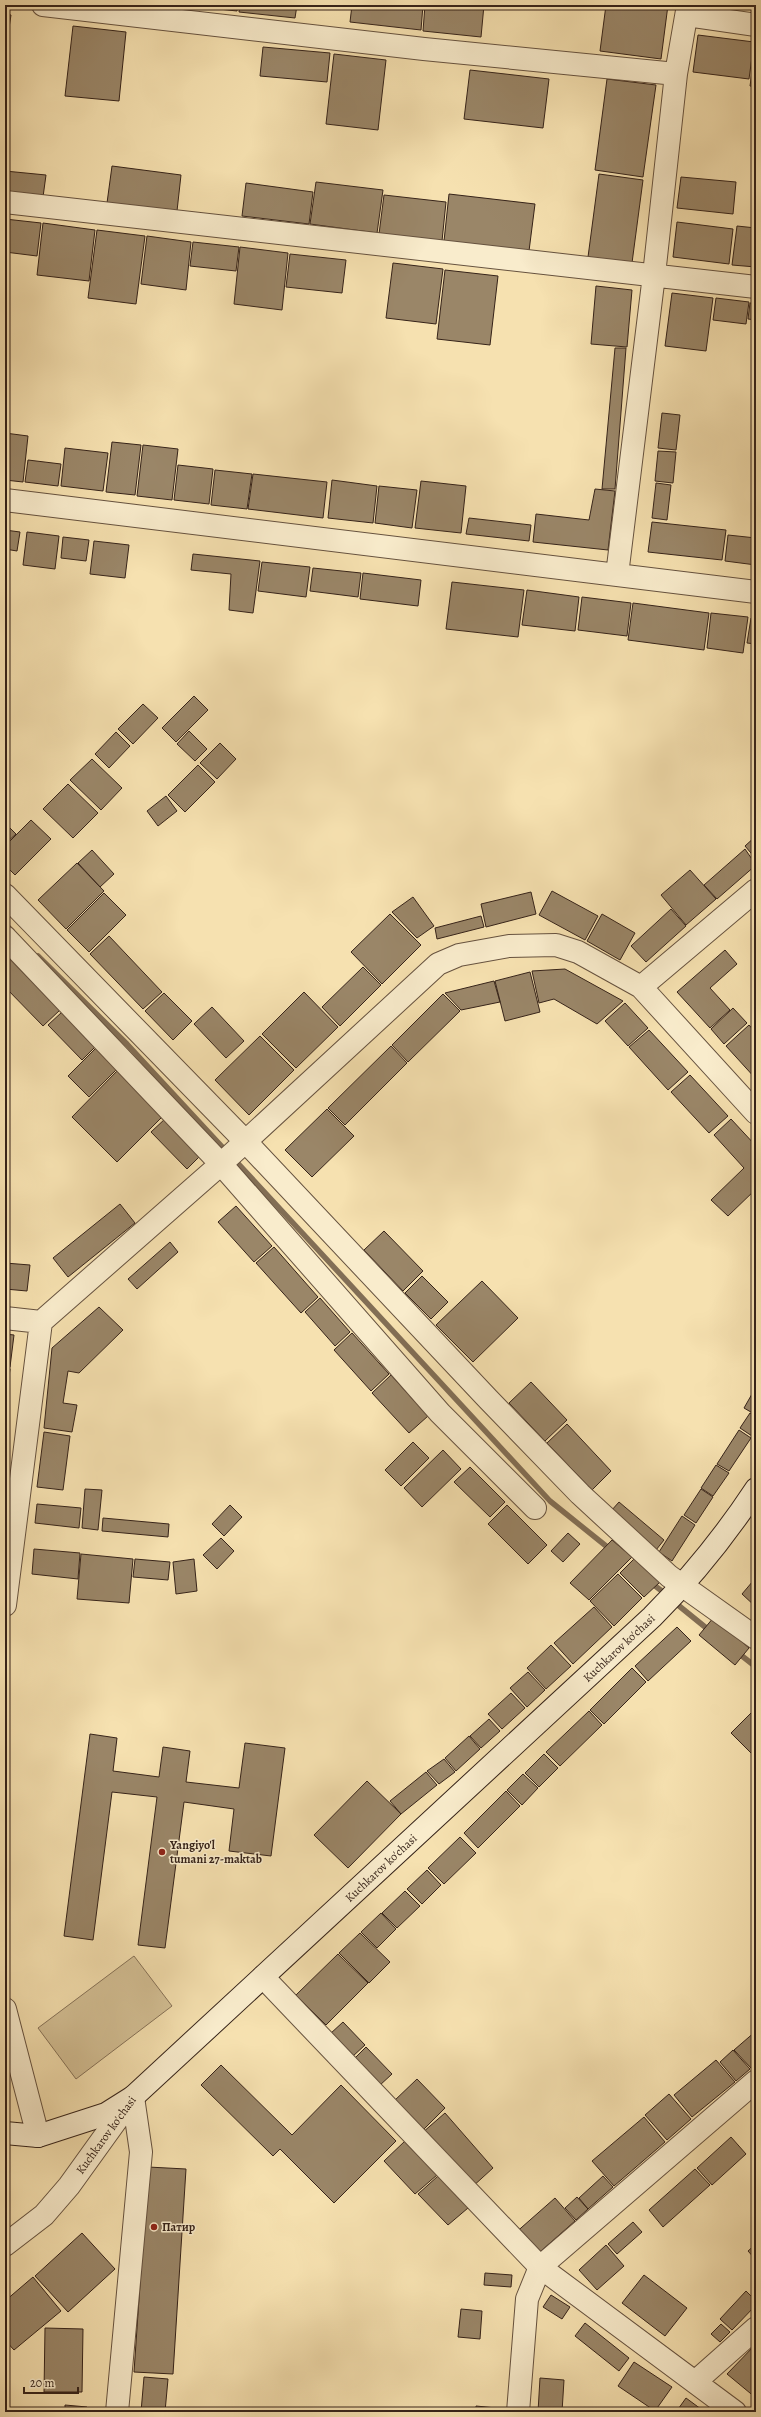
<svg xmlns="http://www.w3.org/2000/svg" width="761" height="2417" font-family="Alegreya,serif">
  <style>
    .green { fill: #d5c196; stroke: #867258 }
    .lines { fill: none; stroke-linecap: round; stroke-linejoin: round }
    .stream { stroke: #826e55; stroke-width: 5.5 }
    .building { fill: #9a8668; stroke: #362319 }
    .minor-casing { stroke: #66523f; stroke-width: 24 }
    .secondary-casing { stroke: #362319; stroke-width: 24 }
    .minor { stroke: #f9eccc; stroke-width: 22 }
    .secondary { stroke: #f9eccc; stroke-width: 22 }
    .poi-dot { fill: #8f2418; stroke: #f9eccc; stroke-width: 1.5 }
    .labels { text-anchor: middle; dominant-baseline: central; stroke-width: 3; stroke-linejoin: round; paint-order: stroke }
    .street-label { font-size: 12px; fill: #362319; stroke: #f9eccc }
    .poi-label { font-size: 12px; font-weight: bold; fill: #362319; stroke: #f9eccc; text-anchor: start }
  </style>
  <rect width="100%" height="100%" fill="#f6e1b0"/>
  <filter id="stains"><feTurbulence type="fractalNoise" baseFrequency=".005" numOctaves="4"/><feColorMatrix values="0 0 0 0 .2 0 0 0 0 .09 0 0 0 0 .02 0 0 0 .5 -.17"/></filter>
  <radialGradient id="worn" r=".72"><stop offset=".6" stop-color="#630" stop-opacity="0"/><stop offset="1" stop-color="#630" stop-opacity=".3"/></radialGradient>
  <path class="green" d="M134 1956 172 2006 76 2079 38 2028Z"/>
  <g class="lines">
    <path class="stream" d="M5 924 12 931
      M38 956 127 1044 227 1152
      M233 1158 550 1501 611 1550
      M650 1582 667 1595
      M673 1601 710 1631
      M737 1652 756 1667"/>
  </g>
  <path class="building" d="M182 5H238L237 11Z
    M240 5H297L295 18 239 12Z
    M352 5H423L421 30 350 22Z
    M425 5H484L481 37 423 31Z
    M606 5H668L661 59 600 51Z
    M5 14 11 15 5 54Z
    M73 26 126 32 119 101 65 96Z
    M698 35 754 42 749 79 693 72Z
    M756 43V87L750 86Z
    M263 47 330 53 327 82 260 76Z
    M334 54 386 60 378 130 326 124Z
    M470 70 549 79 543 128 464 119Z
    M607 79 656 85 643 177 595 170Z
    M112 166 181 175 177 211 107 203Z
    M5 171 46 175 43 197 5 192Z
    M599 174 643 180 632 263 588 257Z
    M681 177 736 182 733 214 677 208Z
    M316 182 383 190 377 233 310 224Z
    M246 183 313 192 309 224 242 216Z
    M449 194 535 204 529 251 444 241Z
    M384 195 446 202 442 241 379 234Z
    M5 219 41 223 37 256 5 252Z
    M677 222 733 229 729 264 673 257Z
    M43 223 95 230 89 281 37 275Z
    M737 226 756 228V267L732 265Z
    M97 230 145 236 136 304 88 298Z
    M147 236 191 242 186 290 141 284Z
    M193 242 239 247 236 271 190 266Z
    M240 247 288 253 282 310 234 304Z
    M290 254 346 260 342 293 286 287Z
    M393 263 443 269 436 324 386 318Z
    M445 270 498 276 490 345 437 339Z
    M596 286 632 290 627 347 591 344Z
    M672 293 713 298 706 351 665 346Z
    M716 298 749 302 746 324 713 320Z
    M750 303H756V320L748 319Z
    M615 348H626L615 489H602Z
    M662 413 680 415 676 450 658 448Z
    M5 433 28 436 23 482 5 480Z
    M112 442 141 445 135 495 106 492Z
    M143 445 178 449 172 500 137 496Z
    M65 448 108 453 103 491 61 486Z
    M658 451 676 452 673 483 655 481Z
    M28 460 61 464 58 486 25 482Z
    M178 465 213 469 209 504 174 500Z
    M215 470 252 474 247 509 211 505Z
    M253 474 327 482 323 518 248 509Z
    M332 480 377 486 373 523 328 518Z
    M421 481 466 486 461 533 415 528Z
    M656 483 671 485 667 520 652 518Z
    M379 486 417 490 412 528 375 523Z
    M595 489 615 491 608 550 533 542 536 514 589 520Z
    M469 518 531 525 529 541 466 534Z
    M652 522 726 530 722 560 648 552Z
    M5 530 20 532 17 551 5 549Z
    M27 532 59 536 55 569 23 565Z
    M728 535 756 538V565L725 561Z
    M63 537 89 540 86 561 61 558Z
    M94 541 129 545 125 578 90 574Z
    M193 554 260 561 253 613 229 610 231 574 191 570Z
    M262 562 310 567 306 597 258 591Z
    M313 568 361 573 358 597 310 591Z
    M363 573 421 580 418 606 360 599Z
    M452 582 524 590 518 637 446 629Z
    M527 590 579 597 575 631 522 625Z
    M582 597 631 603 627 636 578 630Z
    M633 603 709 613 704 650 628 640Z
    M711 613 748 617 743 653 707 648Z
    M751 618H756V644L747 643Z
    M194 696 208 710 176 742 162 728Z
    M143 704 158 718 133 744 118 729Z
    M189 731 207 749 195 761 177 744Z
    M116 732 130 746 109 768 95 754Z
    M220 743 236 759 217 779 200 763Z
    M92 759 122 788 101 810 70 780Z
    M198 765 215 782 185 812 168 795Z
    M68 784 98 813 73 838 43 809Z
    M166 796 177 811 158 826 147 811Z
    M31 820 51 839 15 875 5 865V846Z
    M5 823 16 834 5 844Z
    M756 836V859L745 846Z
    M745 849 756 865 717 899 704 885Z
    M92 850 114 874 100 887 78 863Z
    M77 863 104 891 66 929 38 900Z
    M690 870 716 899 686 925 661 895Z
    M552 891 598 916 585 940 539 915Z
    M531 892 536 914 486 927 481 904Z
    M104 893 126 915 89 952 67 930Z
    M413 897 434 926 417 938 392 912Z
    M671 909 686 926 646 962 631 946Z
    M390 914 421 945 382 984 351 952Z
    M602 914 635 933 620 960 587 941Z
    M481 916 484 927 437 939 435 928Z
    M109 936 162 992 143 1009 90 954Z
    M725 950 737 964 710 988 730 1010 710 1028 677 992Z
    M6 955 60 1010 43 1026 5 987Z
    M363 967 381 985 340 1026 322 1007Z
    M565 969 623 1001 597 1024 554 999 539 1003 532 971Z
    M530 972 540 1012 505 1021 495 981Z
    M494 981 500 1002 461 1010 445 993Z
    M304 992 338 1027 296 1068 262 1034Z
    M164 993 192 1021 173 1040 145 1011Z
    M443 994 460 1011 408 1062 392 1045Z
    M625 1003 648 1028 628 1046 605 1021Z
    M212 1007 244 1041 226 1058 194 1024Z
    M733 1008 747 1023 724 1044 711 1029Z
    M62 1012 95 1047 82 1060 48 1025Z
    M749 1025 756 1033V1079L726 1046Z
    M649 1030 688 1072 668 1090 629 1047Z
    M260 1036 294 1070 249 1115 215 1080Z
    M391 1046 407 1063 345 1125 328 1108Z
    M96 1048 117 1069 89 1097 68 1076Z
    M118 1070 164 1115 117 1162 72 1117Z
    M690 1075 728 1116 709 1133 671 1092Z
    M327 1109 354 1136 312 1177 285 1150Z
    M166 1118 201 1155 187 1169 151 1132Z
    M731 1119 756 1146V1189L728 1216 711 1200 744 1168 714 1135Z
    M120 1204 135 1223 68 1277 53 1258Z
    M236 1206 272 1246 254 1262 218 1222Z
    M384 1231 423 1271 403 1291 364 1250Z
    M170 1242 178 1252 137 1289 128 1279Z
    M274 1247 318 1297 301 1313 256 1263Z
    M5 1263 30 1265 27 1291 5 1289Z
    M422 1276 448 1302 431 1319 405 1293Z
    M482 1281 518 1318 473 1362 436 1325Z
    M320 1298 350 1332 335 1346 305 1312Z
    M99 1307 123 1330 79 1373 68 1371 63 1403 77 1405 72 1432 44 1428 52 1348Z
    M352 1333 389 1374 371 1391 334 1350Z
    M5 1334 14 1335 10 1367 5 1366Z
    M5 1369H10L5 1408Z
    M391 1375 428 1416 409 1433 372 1393Z
    M531 1382 567 1420 545 1441 509 1403Z
    M756 1387V1415L744 1408Z
    M750 1413 756 1416V1429L752 1436 740 1428Z
    M567 1424 611 1471 592 1490 547 1443Z
    M739 1430 751 1438 729 1471 717 1464Z
    M44 1432 70 1436 63 1490 37 1487Z
    M413 1442 429 1458 401 1486 385 1470Z
    M443 1450 461 1469 422 1507 404 1488Z
    M716 1465 729 1473 713 1496 701 1488Z
    M470 1467 505 1502 490 1517 454 1482Z
    M85 1489 102 1490 98 1530 82 1528Z
    M701 1489 713 1497 696 1523 684 1515Z
    M619 1502 664 1540 656 1550 611 1511Z
    M37 1504 81 1508 79 1528 35 1523Z
    M230 1505 242 1517 224 1536 212 1524Z
    M507 1505 547 1545 528 1564 488 1524Z
    M682 1516 695 1525 672 1561 659 1552Z
    M103 1518 169 1524 168 1537 102 1531Z
    M568 1533 580 1544 563 1562 551 1551Z
    M221 1538 234 1551 217 1569 203 1555Z
    M612 1540 632 1557 589 1600 570 1583Z
    M34 1549 80 1553 78 1579 32 1574Z
    M81 1554 133 1559 129 1603 77 1599Z
    M135 1559 170 1562 168 1580 133 1577Z
    M194 1559 197 1591 176 1594 173 1562Z
    M634 1559 660 1582 644 1597 620 1573Z
    M618 1574 642 1598 614 1626 590 1601Z
    M753 1581 756 1584V1607L742 1594Z
    M594 1607 612 1627 573 1664 554 1643Z
    M714 1617 749 1648 735 1665 699 1635Z
    M677 1627 691 1641 648 1681 635 1666Z
    M551 1645 571 1666 546 1689 527 1668Z
    M632 1668 646 1682 604 1724 590 1710Z
    M528 1672 545 1690 527 1707 510 1688Z
    M511 1693 525 1708 502 1729 488 1714Z
    M756 1708V1758L731 1733Z
    M589 1711 602 1725 560 1766 546 1752Z
    M489 1719 500 1731 481 1748 470 1736Z
    M90 1734 117 1738 113 1771 159 1777 163 1747 190 1751 186 1782 239 1788 245 1743 285 1748 271 1856 229 1851 234 1809 184 1802 165 1948 138 1945 157 1797 112 1792 93 1940 64 1936Z
    M469 1736 480 1749 456 1771 445 1758Z
    M544 1754 558 1768 539 1787 525 1773Z
    M444 1759 455 1772 439 1784 427 1771Z
    M426 1772 437 1785 401 1814 390 1801Z
    M523 1774 538 1788 522 1805 507 1790Z
    M367 1781 401 1814 348 1868 314 1835Z
    M506 1791 520 1806 478 1848 464 1833Z
    M460 1837 476 1853 444 1884 428 1868Z
    M427 1870 441 1885 422 1904 407 1889Z
    M405 1891 420 1906 397 1928 382 1913Z
    M381 1913 396 1929 377 1948 361 1932Z
    M360 1933 390 1962 369 1983 339 1953Z
    M338 1954 368 1983 326 2025 296 1995Z
    M343 2022 365 2045 352 2057 330 2034Z
    M756 2031V2063L751 2068 734 2050Z
    M366 2047 392 2074 379 2086 354 2059Z
    M733 2050 750 2069 736 2081 720 2062Z
    M716 2060 735 2082 692 2117 674 2095Z
    M221 2065 292 2135 341 2085 396 2141 334 2203 280 2149 273 2156 201 2085Z
    M417 2079 445 2108 421 2132 393 2102Z
    M669 2094 691 2119 667 2140 645 2115Z
    M445 2113 493 2168 471 2188 422 2133Z
    M644 2117 665 2142 614 2186 592 2161Z
    M731 2137 746 2154 712 2185 697 2168Z
    M405 2141 437 2175 415 2194 384 2161Z
    M148 2167 186 2169 173 2374 134 2372Z
    M695 2169 710 2185 663 2227 649 2210Z
    M438 2176 468 2208 448 2225 418 2194Z
    M603 2176 613 2187 588 2209 579 2198Z
    M577 2197 588 2209 576 2220 565 2208Z
    M555 2198 575 2221 533 2258 513 2235Z
    M633 2222 642 2232 617 2254 608 2244Z
    M82 2233 115 2269 68 2312 35 2276Z
    M756 2244V2260L748 2251Z
    M606 2245 624 2266 597 2290 579 2270Z
    M485 2273 512 2275 511 2287 484 2285Z
    M644 2275 687 2308 665 2336 622 2303Z
    M33 2277 61 2311 14 2350 5 2340V2301Z
    M746 2291 756 2301V2305L732 2330 720 2319Z
    M551 2295 570 2307 562 2319 543 2307Z
    M461 2309 482 2311 480 2339 458 2337Z
    M585 2323 629 2358 619 2371 575 2336Z
    M721 2324 730 2332 720 2342 711 2334Z
    M45 2328 83 2329 82 2392H44Z
    M756 2344V2398L727 2374Z
    M634 2362 672 2387 655 2411 618 2386Z
    M144 2377 168 2379 165 2412H141Z
    M540 2378 564 2380 562 2412H538Z
    M686 2398 705 2412H676Z
    M65 2405 87 2407V2412H65Z
    M476 2406 496 2408V2412H476Z"/>
  <g class="lines">
    <defs>
      <path id="minor" d="M43 5 424 49 676 74
        M687 15 756 25
        M5 202 756 287
        M5 500 756 592
        M617 575 654 275 676 74 688 5
        M5 895 245 1141 488 1399 580 1494 669 1576 756 1638
        M5 937 221 1164 440 1413 535 1508
        M641 987 756 890
        M5 1318 41 1322
        M5 1605 41 1322 221 1164 438 964 459 955 509 946 556 945 578 952 641 987 756 1113
        M263 1977 540 2267 735 2412
        M5 2009 38 2136
        M5 2245 44 2215 69 2186 133 2097
        M695 2382 756 2328
        M117 2412 141 2152 133 2097
        M518 2412 527 2299 540 2267 756 2081"/>
      <path id="secondary" d="M5 2133 38 2136 106 2114 133 2097 652 1617C691 1578 725 1536 756 1489"/>
    </defs>
    <use href="#minor" class="minor-casing"/>
    <use href="#secondary" class="secondary-casing"/>
    <use href="#minor" class="minor"/>
    <use href="#secondary" class="secondary"/>
  </g>
  <g class="poi-dot">
    <circle cx="162" cy="1852" r="4"/>
    <circle cx="154" cy="2227" r="4"/>
  </g>
  <g class="labels">
    <g class="street-label">
      <text transform="translate(619 1648) rotate(-43)">Kuchkarov ko'chasi</text>
      <text transform="translate(381 1868) rotate(-43)">Kuchkarov ko'chasi</text>
      <text transform="translate(106 2135) rotate(-54)">Kuchkarov ko'chasi</text>
    </g>
    <g class="poi-label">
      <text x="170" y="1845">Yangiyo'l<tspan x="170" dy="14">tumani 27-maktab</tspan></text>
      <text x="162" y="2227">Патир</text>
    </g>
  </g>
  <rect width="761" height="2417" fill="none" stroke="#f6e1b0" stroke-width="20"/>
  <rect x="6" y="6" width="749" height="2405" fill="none" stroke="#362319" stroke-width="2"/>
  <rect x="10" y="10" width="741" height="2397" fill="none" stroke="#362319"/>
  <path d="M24 2387v6h54v-6" fill="none" stroke="#362319" stroke-width="2"/>
  <text x="30" y="2387" font-size="12" fill="#362319" stroke="#f9eccc" stroke-width="3" paint-order="stroke">20 m</text>
  <rect width="100%" height="100%" filter="url(#stains)"/>
  <rect width="100%" height="100%" fill="url(#worn)"/>
</svg>
